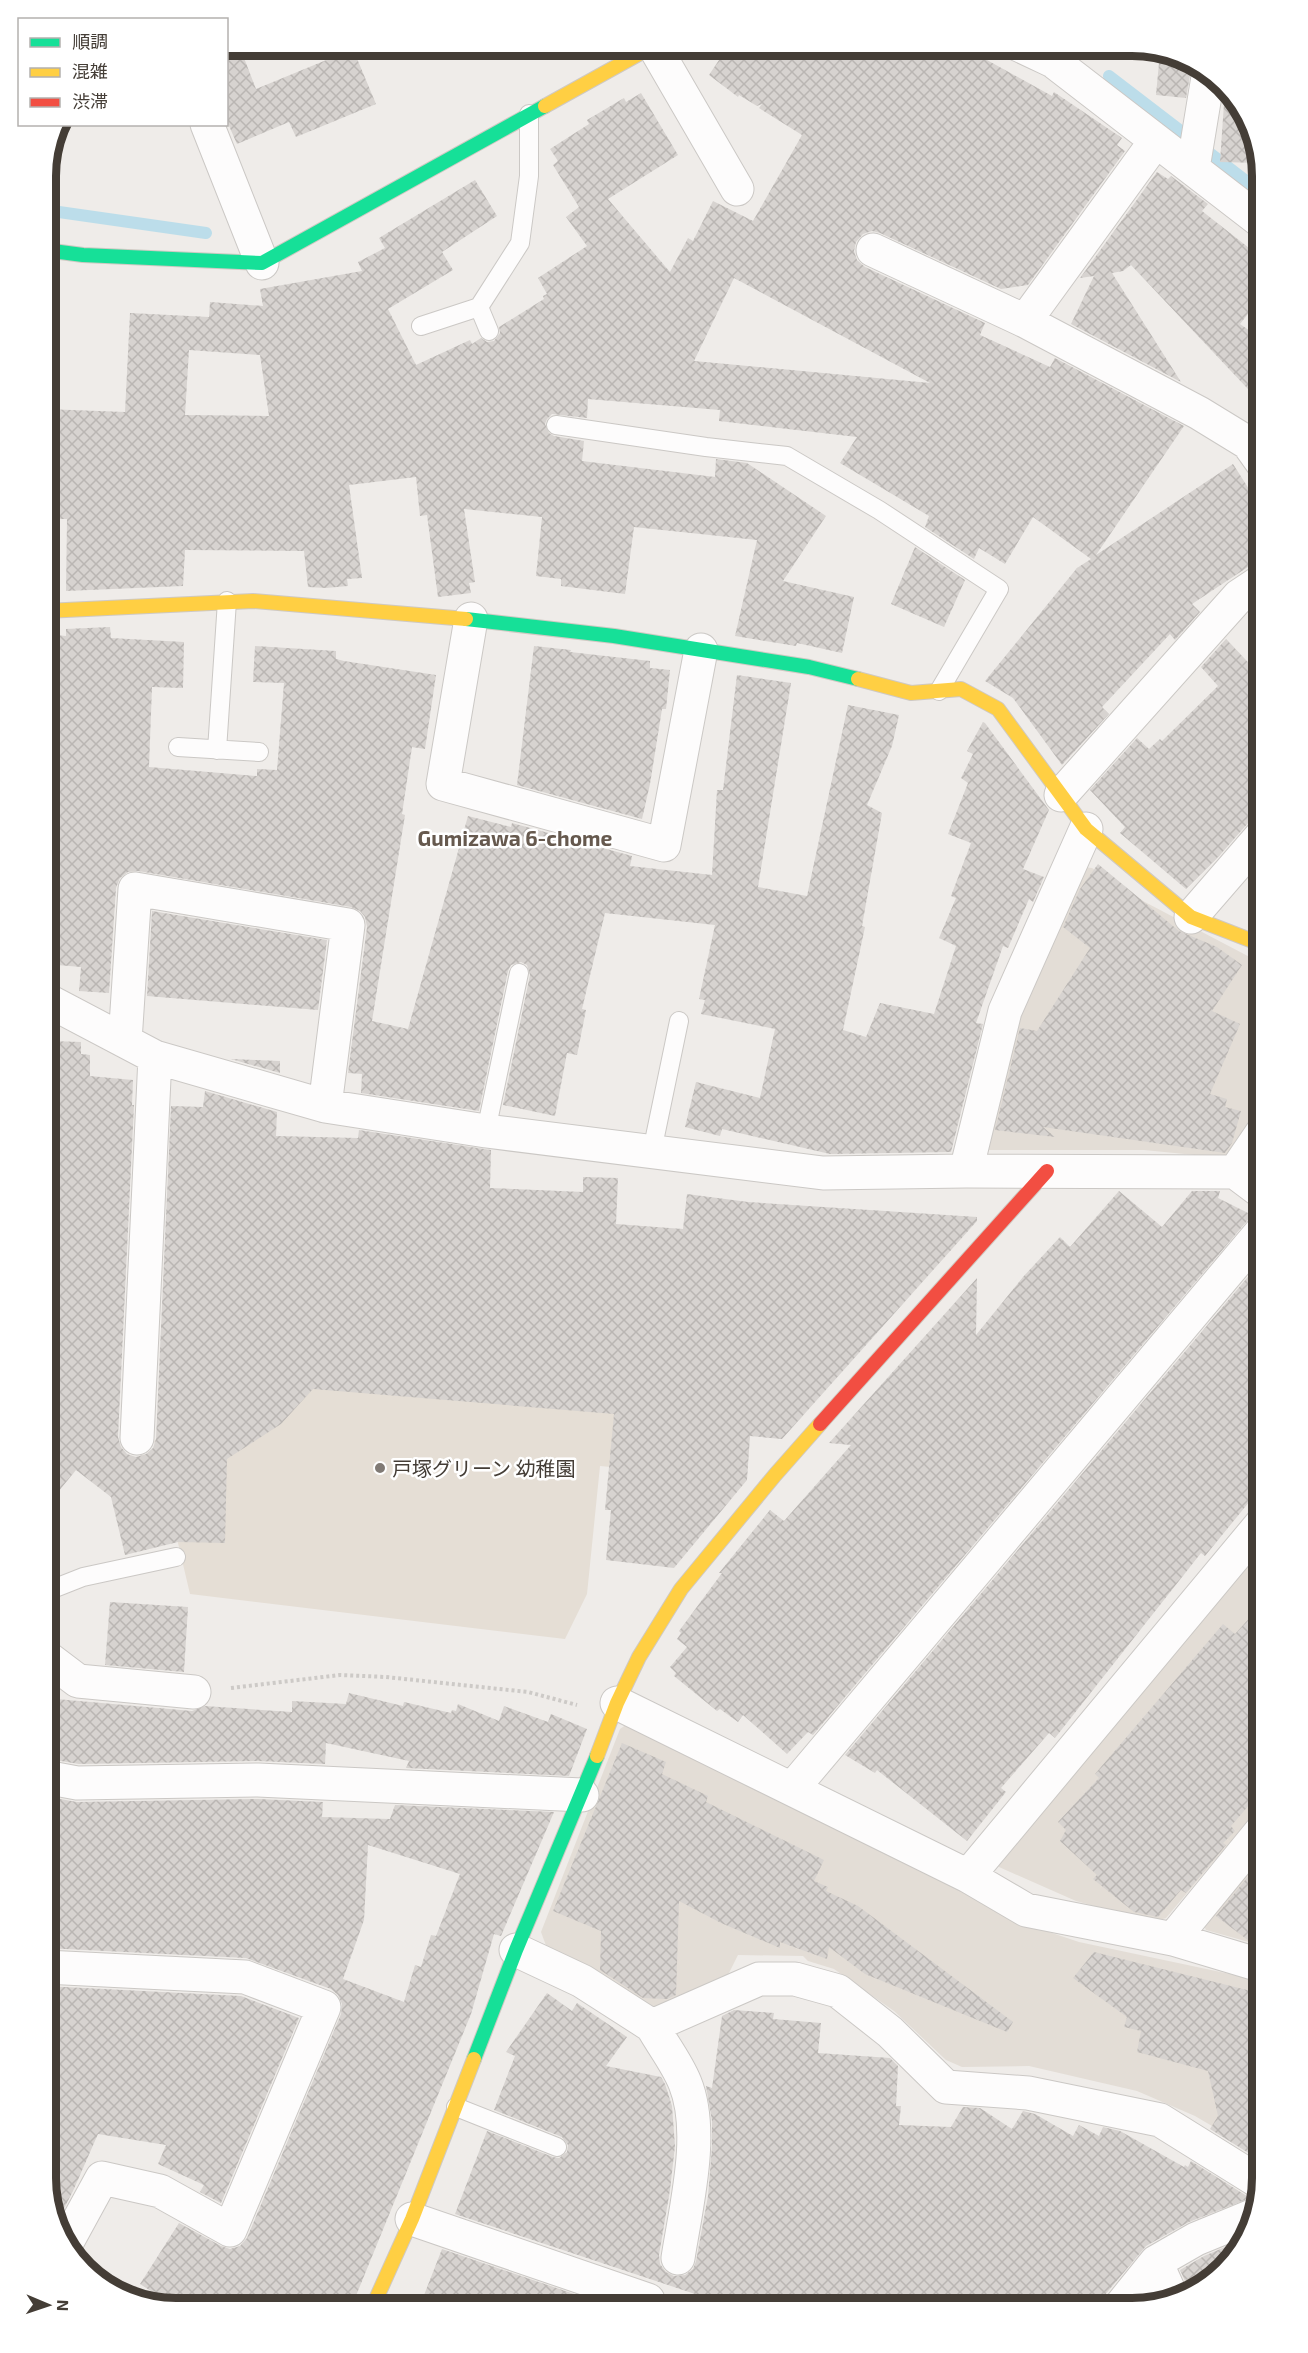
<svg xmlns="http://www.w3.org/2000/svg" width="1308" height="2353" font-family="'Exo 2','Noto Sans JP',sans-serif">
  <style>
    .residential { fill: #e3ddd6 }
    .education { fill: #e5ded5 }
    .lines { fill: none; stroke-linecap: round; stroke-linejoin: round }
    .stream { stroke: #bcddea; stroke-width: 12 }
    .building { fill: url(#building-cross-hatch); fill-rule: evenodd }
    .lane-casing { stroke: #cbc8c5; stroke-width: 20 }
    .street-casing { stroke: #cbc8c5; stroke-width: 35 }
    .fast-casing { stroke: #cfc9c2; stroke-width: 16 }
    .slow-casing { stroke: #cfc9c2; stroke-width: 16 }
    .jam-casing { stroke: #cfc9c2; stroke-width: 16 }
    .path { stroke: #cdcac7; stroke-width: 4; stroke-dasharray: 3 3; stroke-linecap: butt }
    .lane { stroke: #fdfcfc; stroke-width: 18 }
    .street { stroke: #fdfcfc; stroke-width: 33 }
    .fast { stroke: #16e098; stroke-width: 14 }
    .slow { stroke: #ffcf43; stroke-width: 14 }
    .jam { stroke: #f24e42; stroke-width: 14 }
    .poi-dot { fill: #807a75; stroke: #fff; stroke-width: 2 }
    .labels { text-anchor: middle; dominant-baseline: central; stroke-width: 5; stroke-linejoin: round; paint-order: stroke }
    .poi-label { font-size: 20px; fill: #443d36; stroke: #fff; text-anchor: start }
    .neighbourhood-label { font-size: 21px; font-weight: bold; fill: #66594e; stroke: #fff }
    .rim { fill: none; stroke: #443d36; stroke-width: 8 }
  </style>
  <defs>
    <pattern id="building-cross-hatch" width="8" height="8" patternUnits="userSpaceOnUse" patternTransform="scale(1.5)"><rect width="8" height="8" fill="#d7d3d0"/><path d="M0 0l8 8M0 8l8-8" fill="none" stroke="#bab6b3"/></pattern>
  </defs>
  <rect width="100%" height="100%" fill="#efece9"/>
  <path class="residential" d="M1082 867 1092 868 1143 901 1263 964V1104L1234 1156 1225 1158 1144 1150H989L986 1141 1012 1018Z
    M1263 1539V1803L1166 1918 1153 1922 1076 1901 999 1867 993 1855Z
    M627 1724 987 1903 1007 1918 1079 1942 1263 1981V2156L1195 2116 1137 2091 1029 2066 962 2067 946 2060 894 2011 834 1969 808 1961 803 1956 738 1955 727 1977 655 2020 548 1951 541 1932 620 1729Z
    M1263 1842V1946L1206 1930 1200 1917Z"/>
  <path class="education" d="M340 1311 671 1321 654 1471 600 1466 587 1594 565 1639 190 1594 154 1441Z"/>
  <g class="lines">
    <path class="stream" d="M1109 76 1263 194
      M45 210 206 233"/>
  </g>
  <path class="building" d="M226 45H239L256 89 353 49 376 104 296 137 289 122 237 144 226 119Z
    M729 45H960L1052 96 1054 92 1122 138 1117 145 1125 151 1028 285 1001 289 880 233 872 231 863 234 856 242 854 251 857 260 865 267 985 323 980 335 1050 367 1055 358 1184 426 1096 555 1233 464 1263 511V557L1192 604 1200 612 1175 640 1170 634 1102 707 1109 714 1062 765 1013 698 985 681 1077 568 1091 559 1033 517 1005 564 979 548 974 559 925 527 929 516 840 463 857 437 719 421 720 410 588 399 587 418 552 414 547 419 545 424 549 433 554 436 584 441 582 461 715 477 716 459 747 463 826 516 783 581 854 597 842 653 797 643 796 646 735 636 757 540 634 527 625 594 561 586V579L536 576 542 517 464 509 475 582 469 583 471 593 438 597 427 515 420 516 416 477 349 485 362 578 347 579 348 586 326 588 308 587 304 551 185 550 183 586 66 591 67 519H47L45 409 125 412 130 313 209 317 210 302 263 306 260 289 362 271 358 262 385 248 379 238 475 180 497 216 442 252 453 270 388 309 416 365 470 340 472 344 481 338 487 342 494 341 500 333 499 327 544 299 543 296 547 294 538 278 587 246 566 217 579 207 553 165 558 161 550 149 589 124 587 120 624 98 626 102 641 93 678 155 608 199 670 272 688 238 693 241 713 201 753 221 802 135 759 108 762 104 757 106 739 95 738 97 709 75ZM734 278 930 383 694 361ZM189 350 260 355 269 416 185 415Z
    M1160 52 1192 64 1186 98 1156 95Z
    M1225 89 1253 125 1261 163 1220 162Z
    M1157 172 1168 179 1171 176 1208 204 1202 211 1263 259V295L1240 324 1263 340V405L1131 265 1123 271 1112 273 1181 382 1071 324 1094 276 1080 278Z
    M915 547 965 580 944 627 891 604Z
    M110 627 111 638 184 642 183 688 152 687 149 767 257 776V769L277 770 284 683 253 682 255 646 336 651V659L344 661 436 675 425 749 412 747 402 814 405 815 372 1021 408 1029 468 816 511 827 512 823 632 856 630 866 712 875 717 790H723L737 675 791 683 758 887 807 896 848 705 899 715 892 746 867 805 882 813 862 926 865 927 843 1030 866 1037 880 1003 934 1014 956 946 939 938 956 898 951 896 971 843 948 834 968 783 961 778 973 754 967 751 983 722 985 723 1049 810 1023 869 1044 877 1033 902 1029 899 1008 948 1003 946 976 1023 983 1024 951 1152 830 1154 722 1129 720 1136 685 1127 696 1082 760 1098 775 1029 701 1014 705 1000 699 999 715 925 605 913 582 1009 586 1010 577 1055 567 1053 555 1116 503 1105 530 975 527 965 521 962 511 965 508 971 479 1111 361 1093 362 1074 348 1073 367 927 365 917 360 911 351 907 138 871 128 872 120 878 116 888 109 993 79 991 81 967 45 964V707L47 671H54L55 635 66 636V629Z
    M1226 639 1263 678V815L1256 817 1249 822 1219 856 1186 889 1120 833 1125 827 1090 790 1137 738 1149 749 1160 739 1162 741 1218 686 1201 667Z
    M534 646 571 650 570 652 650 661V668L670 670 666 709H662L650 784 642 819 517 785Z
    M1098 864 1179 931 1217 947 1242 965 1212 1011 1240 1024 1210 1094 1227 1099 1225 1107 1241 1111 1232 1143 1225 1153 1043 1127 1055 1137 995 1130 1020 1028 1037 1031 1090 948 1063 927 1080 889Z
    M152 911 327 940 318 1010 147 996Z
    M51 1041 81 1042V1054L90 1055V1076L133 1080 132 1105H134L118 1437 121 1447 127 1454 136 1457 146 1454 153 1448 156 1439 171 1106 203 1107 205 1091 277 1112 276 1136 358 1138 359 1130 491 1150 490 1188 583 1192V1177L618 1178 616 1224 683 1229 687 1194 748 1202 977 1217V1221L782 1439 750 1436 747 1480 674 1568 606 1560 611 1510H605L614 1414 313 1389 281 1424 227 1459 225 1543 178 1542 125 1555 111 1497 76 1470 45 1508V1156Z
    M231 1059 280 1061V1073Z
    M1119 1191 1162 1227 1192 1191H1220L1218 1198 1252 1215 813 1735 808 1732 787 1754 743 1715 738 1722 720 1709 717 1711 674 1676 676 1673 670 1667 687 1647 677 1639 681 1633 679 1631 722 1573H719L770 1510 784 1521 851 1445 829 1443 977 1278 976 1335 1023 1277 1060 1237 1070 1247Z
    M1263 1259V1485L1205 1556 1201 1553 1055 1738 1049 1733 1001 1788 1006 1792 967 1841 877 1770 875 1773 845 1755Z
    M110 1602 188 1607 184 1672 105 1665Z
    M1263 1603V1789L1231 1826 1235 1831 1223 1843 1226 1845 1186 1893 1181 1890 1158 1917 1134 1912 1093 1879 1097 1875 1060 1841 1066 1830 1058 1822 1099 1778 1095 1774 1223 1624 1235 1634Z
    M349 1693 403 1706 404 1702 451 1713 452 1710 456 1711 458 1704 499 1721 504 1706 548 1722 551 1714 587 1729 569 1776 406 1768 409 1761 326 1743 325 1764 258 1761 79 1764 49 1759V1755H45V1698L192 1711 205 1706 292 1712V1701L346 1704Z
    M622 1743 666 1762 662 1774 708 1796 706 1802 824 1860 814 1881 828 1887 826 1891 858 1906 1013 2022 1007 2032 865 1974 829 1947 827 1959 780 1942V1948L721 1923 679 1901 676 1995 667 1999 643 1998 600 1970 601 1931 553 1911Z
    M49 1797 77 1802 258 1799 323 1802 322 1817 390 1819 395 1805 554 1812 501 1936 494 1934 471 2014 351 2308H177L140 2284 179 2223 221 2246 230 2249 240 2246 247 2238 341 2014 342 2004 338 1995 331 1989 246 1958 45 1948ZM368 1845 460 1874 436 1936 431 1935 421 1967 415 1965 404 2002 343 1979 364 1920Z
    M1255 1868 1263 1875V1946L1253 1944 1216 1916Z
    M1094 1952 1263 1994V2162L1210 2129 1218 2116 1208 2071 1137 2052 1141 2031 1124 2027 1127 2017 1073 1978Z
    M45 1986 241 1996 299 2018 221 2203 200 2192 204 2185 158 2164 166 2145 98 2134 73 2191 55 2226 45 2178Z
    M547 1993 572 2011 577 2003 627 2037 606 2066 661 2077 665 2084 672 2106 675 2146 670 2190 659 2255 660 2264 666 2272 674 2276 685 2275 693 2269 696 2261 708 2196 712 2147V2121L706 2086 712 2088 722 2016 734 2010 774 2013 773 2019 821 2023 818 2053 890 2058 898 2066 896 2106H901L899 2125 951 2127 963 2107 980 2108 1012 2129 1023 2111 1035 2114 1073 2136 1079 2125 1099 2136 1103 2127 1120 2131 1184 2167 1185 2165 1188 2167 1191 2161 1250 2198 1189 2222 1146 2246 1104 2296 1101 2308H695L698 2295 455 2214 487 2131 553 2157 559 2158 567 2152 568 2145 562 2137 494 2110 515 2056 506 2052Z
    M1244 2239 1241 2250 1190 2292 1180 2270 1204 2256Z
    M442 2249 580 2296 577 2308H419Z"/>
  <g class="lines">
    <defs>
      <path id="lane" d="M479 307 489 331
        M421 326 479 307 520 243 529 176V114
        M556 425 706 447 787 456 879 510 999 589 939 691
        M178 747 259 752
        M217 750 227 601
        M486 1131 519 973
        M652 1151 679 1021
        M45 1592 83 1577 176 1557
        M456 2107 557 2147"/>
      <path id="street" d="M1019 45 1053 61 1263 223
        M654 46 737 189
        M207 124 262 263
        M1193 168 1209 71
        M873 250 1025 321 1199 413 1248 443 1263 464
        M1025 321 1155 142
        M471 619 443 784 664 845 701 650
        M1061 795 1239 596 1263 580
        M1191 917 1263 834
        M45 999 155 1057 325 1106 486 1131 823 1173 966 1171 1235 1172 1263 1193
        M125 1041 135 889 348 925 325 1106
        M966 1171 1005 1011 1086 829
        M1235 1172 1263 1131
        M137 1438 155 1057
        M45 1656 78 1681 194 1692
        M617 1703 968 1876 1026 1910 1173 1939 1263 1966
        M45 1777 77 1783 258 1780 582 1795
        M792 1789 1263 1230
        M968 1876 1263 1522
        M1173 1939 1263 1829
        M516 1950 582 1981 652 2026 759 1979H795L838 1991 890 2032 946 2087 1028 2093 1160 2120 1261 2183
        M45 1967 245 1977 324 2007 230 2230 160 2191 102 2178 67 2242
        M652 2026C662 2044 677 2063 685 2083 705 2132 686 2206 678 2258
        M412 2219 648 2300
        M1156 2262 1173 2300
        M1119 2308 1156 2262 1196 2239 1252 2216"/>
      <path id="fast" d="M45 250 83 255 262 263 545 106
        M466 619 614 636 809 667 858 679
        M474 2059 516 1950 597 1756"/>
      <path id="slow" d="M545 106 655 45
        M45 611 253 601 466 619
        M858 679 911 693 961 689 998 709 1086 829 1191 917 1263 945
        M597 1756 617 1703 639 1657 681 1589 775 1475 820 1424
        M372 2308 412 2219 474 2059"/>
      <path id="jam" d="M820 1424 1047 1171"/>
    </defs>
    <use href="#lane" class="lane-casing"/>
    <use href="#street" class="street-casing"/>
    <use href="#fast" class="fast-casing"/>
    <use href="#slow" class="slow-casing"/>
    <use href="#jam" class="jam-casing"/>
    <path class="path" d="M231 1688 340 1675 386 1677 528 1692 577 1705"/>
    <use href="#lane" class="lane"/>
    <use href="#street" class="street"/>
    <use href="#fast" class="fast"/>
    <use href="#slow" class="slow"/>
    <use href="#jam" class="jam"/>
  </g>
  <circle class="poi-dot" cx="380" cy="1468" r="6"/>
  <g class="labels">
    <g class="poi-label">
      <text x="392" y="1468">戸塚グリーン 幼稚園</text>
    </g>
    <g class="neighbourhood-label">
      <text x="515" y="837">Gumizawa 6-chome</text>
    </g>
  </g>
  <path d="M0 0H1308V2353H0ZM176 56H1132A120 120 0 0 1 1252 176V2178A120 120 0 0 1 1132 2298H176A120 120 0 0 1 56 2178V176A120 120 0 0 1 176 56Z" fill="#fff" fill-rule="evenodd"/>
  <path class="rim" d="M176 56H1132A120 120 0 0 1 1252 176V2178A120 120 0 0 1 1132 2298H176A120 120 0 0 1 56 2178V176A120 120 0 0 1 176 56Z"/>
  <rect x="18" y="18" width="210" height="108" fill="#ffffff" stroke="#b4b1af" stroke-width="1.5"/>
  <rect x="30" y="38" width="30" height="9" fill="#16e098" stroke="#b4b1af" stroke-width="1.5"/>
  <text x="72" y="48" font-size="18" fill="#443d36">順調</text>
  <rect x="30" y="68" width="30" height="9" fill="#ffcf43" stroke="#b4b1af" stroke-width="1.5"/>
  <text x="72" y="78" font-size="18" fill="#443d36">混雑</text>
  <rect x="30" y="98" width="30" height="9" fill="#f24e42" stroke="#b4b1af" stroke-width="1.5"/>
  <text x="72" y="108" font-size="18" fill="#443d36">渋滞</text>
  <g transform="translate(48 2305) rotate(92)" stroke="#ffffff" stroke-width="4.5" paint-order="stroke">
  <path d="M0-4.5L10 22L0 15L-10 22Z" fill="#443d36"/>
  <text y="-9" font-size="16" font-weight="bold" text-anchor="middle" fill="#443d36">N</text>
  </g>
</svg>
